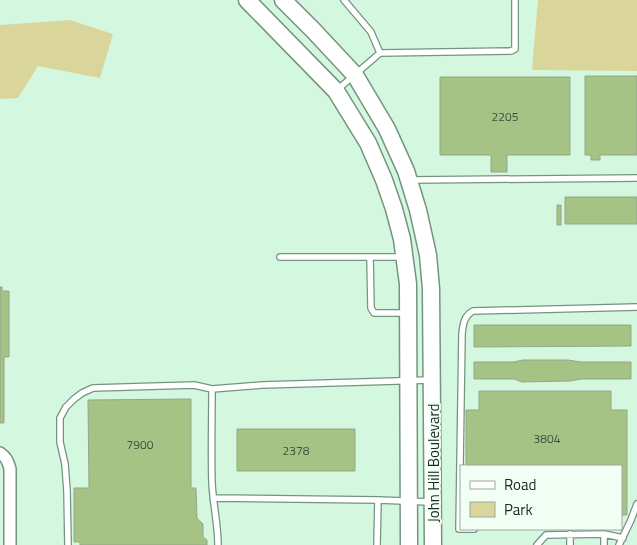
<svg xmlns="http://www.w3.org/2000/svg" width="637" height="545" font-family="'Titillium Web',sans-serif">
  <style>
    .green { fill: #dad59a }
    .building { fill: #a4c385; stroke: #96a787 }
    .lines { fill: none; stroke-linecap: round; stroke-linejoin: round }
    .lane-casing { stroke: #74947f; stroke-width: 8 }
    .street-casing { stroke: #74947f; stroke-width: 14 }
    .secondary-casing { stroke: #74947f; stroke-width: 19 }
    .lane { stroke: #fff; stroke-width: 5.5 }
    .street { stroke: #fff; stroke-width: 11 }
    .secondary { stroke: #fff; stroke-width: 16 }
    .labels { text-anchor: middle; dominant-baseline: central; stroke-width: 4; stroke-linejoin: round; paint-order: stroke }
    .number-label { font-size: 12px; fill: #3f503b }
    .street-label { font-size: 15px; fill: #1d2a22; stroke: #f1fff5 }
  </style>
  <rect width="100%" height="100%" fill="#d4f7e0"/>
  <path class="green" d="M538 0H637V71L532 70Z
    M70 20 113 34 100 78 38 66 18 98 0 99V25Z"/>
  <path class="building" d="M585 76H637V155H600V160H591V155H585Z
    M440 77H570V155H507V172H491V155H440Z
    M565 197H637V224H565Z
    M557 205H561V225H557Z
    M0 287H2V291H9V357H4V423H0Z
    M474 325H631V346L474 347Z
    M523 360H568L581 362H631V379H581L570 381 522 382 514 379H474V362H514Z
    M479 391H611V410H627V515H621V466H466V410H479Z
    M191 399V488H196L197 518 203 524V537L207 540V545H80V542H74V488H89L88 400Z
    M237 429H355V471H237Z"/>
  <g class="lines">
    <defs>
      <path id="lane" d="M344 0 371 32 380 53
        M337 90 380 53 511 51 515 49V0
        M411 180 637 178
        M280 257H402
        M370 257 371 308 374 313H406
        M212 389C212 420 211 452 212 483 213 504 218 524 218 545
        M213 498 378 500
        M474 529H459L462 334C463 324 464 316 473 311L637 307
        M570 534V545
        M68 545 67 491 65 464 60 442V418L66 407 74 399 82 393 93 388 194 385 212 389 262 385 430 380
        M377 545 378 500 430 502
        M537 545 546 535 604 534 623 538
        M604 545V534
        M619 545 631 520 637 504"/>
      <path id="street" d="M0 453C6 457 8 461 10 469V545"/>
      <path id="secondary" d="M247 0 336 91 368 143 384 180 394 209 402 239 408 284 409 545
        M283 0 313 30 355 75 387 129 406 171 418 210 428 255 431 289 433 545"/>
    </defs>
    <use href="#lane" class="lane-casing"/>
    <use href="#street" class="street-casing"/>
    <use href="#secondary" class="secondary-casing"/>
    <use href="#lane" class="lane"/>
    <use href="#street" class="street"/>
    <use href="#secondary" class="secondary"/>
  </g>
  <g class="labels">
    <g class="number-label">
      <text x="505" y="116">2205</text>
      <text x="547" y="438">3804</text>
      <text x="140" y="444">7900</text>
      <text x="296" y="450">2378</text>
    </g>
    <g class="street-label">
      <text transform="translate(433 463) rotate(-90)">John Hill Boulevard</text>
    </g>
  </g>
  <rect x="460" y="465" width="162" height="65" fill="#f1fff5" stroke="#9caaa1"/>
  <rect x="470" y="481" width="25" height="8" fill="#ffffff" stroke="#9caaa1"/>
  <text x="504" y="490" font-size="15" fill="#1d2a22">Road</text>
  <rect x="470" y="502" width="25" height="15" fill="#dad59a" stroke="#9caaa1"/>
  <text x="504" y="515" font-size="15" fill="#1d2a22">Park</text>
</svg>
